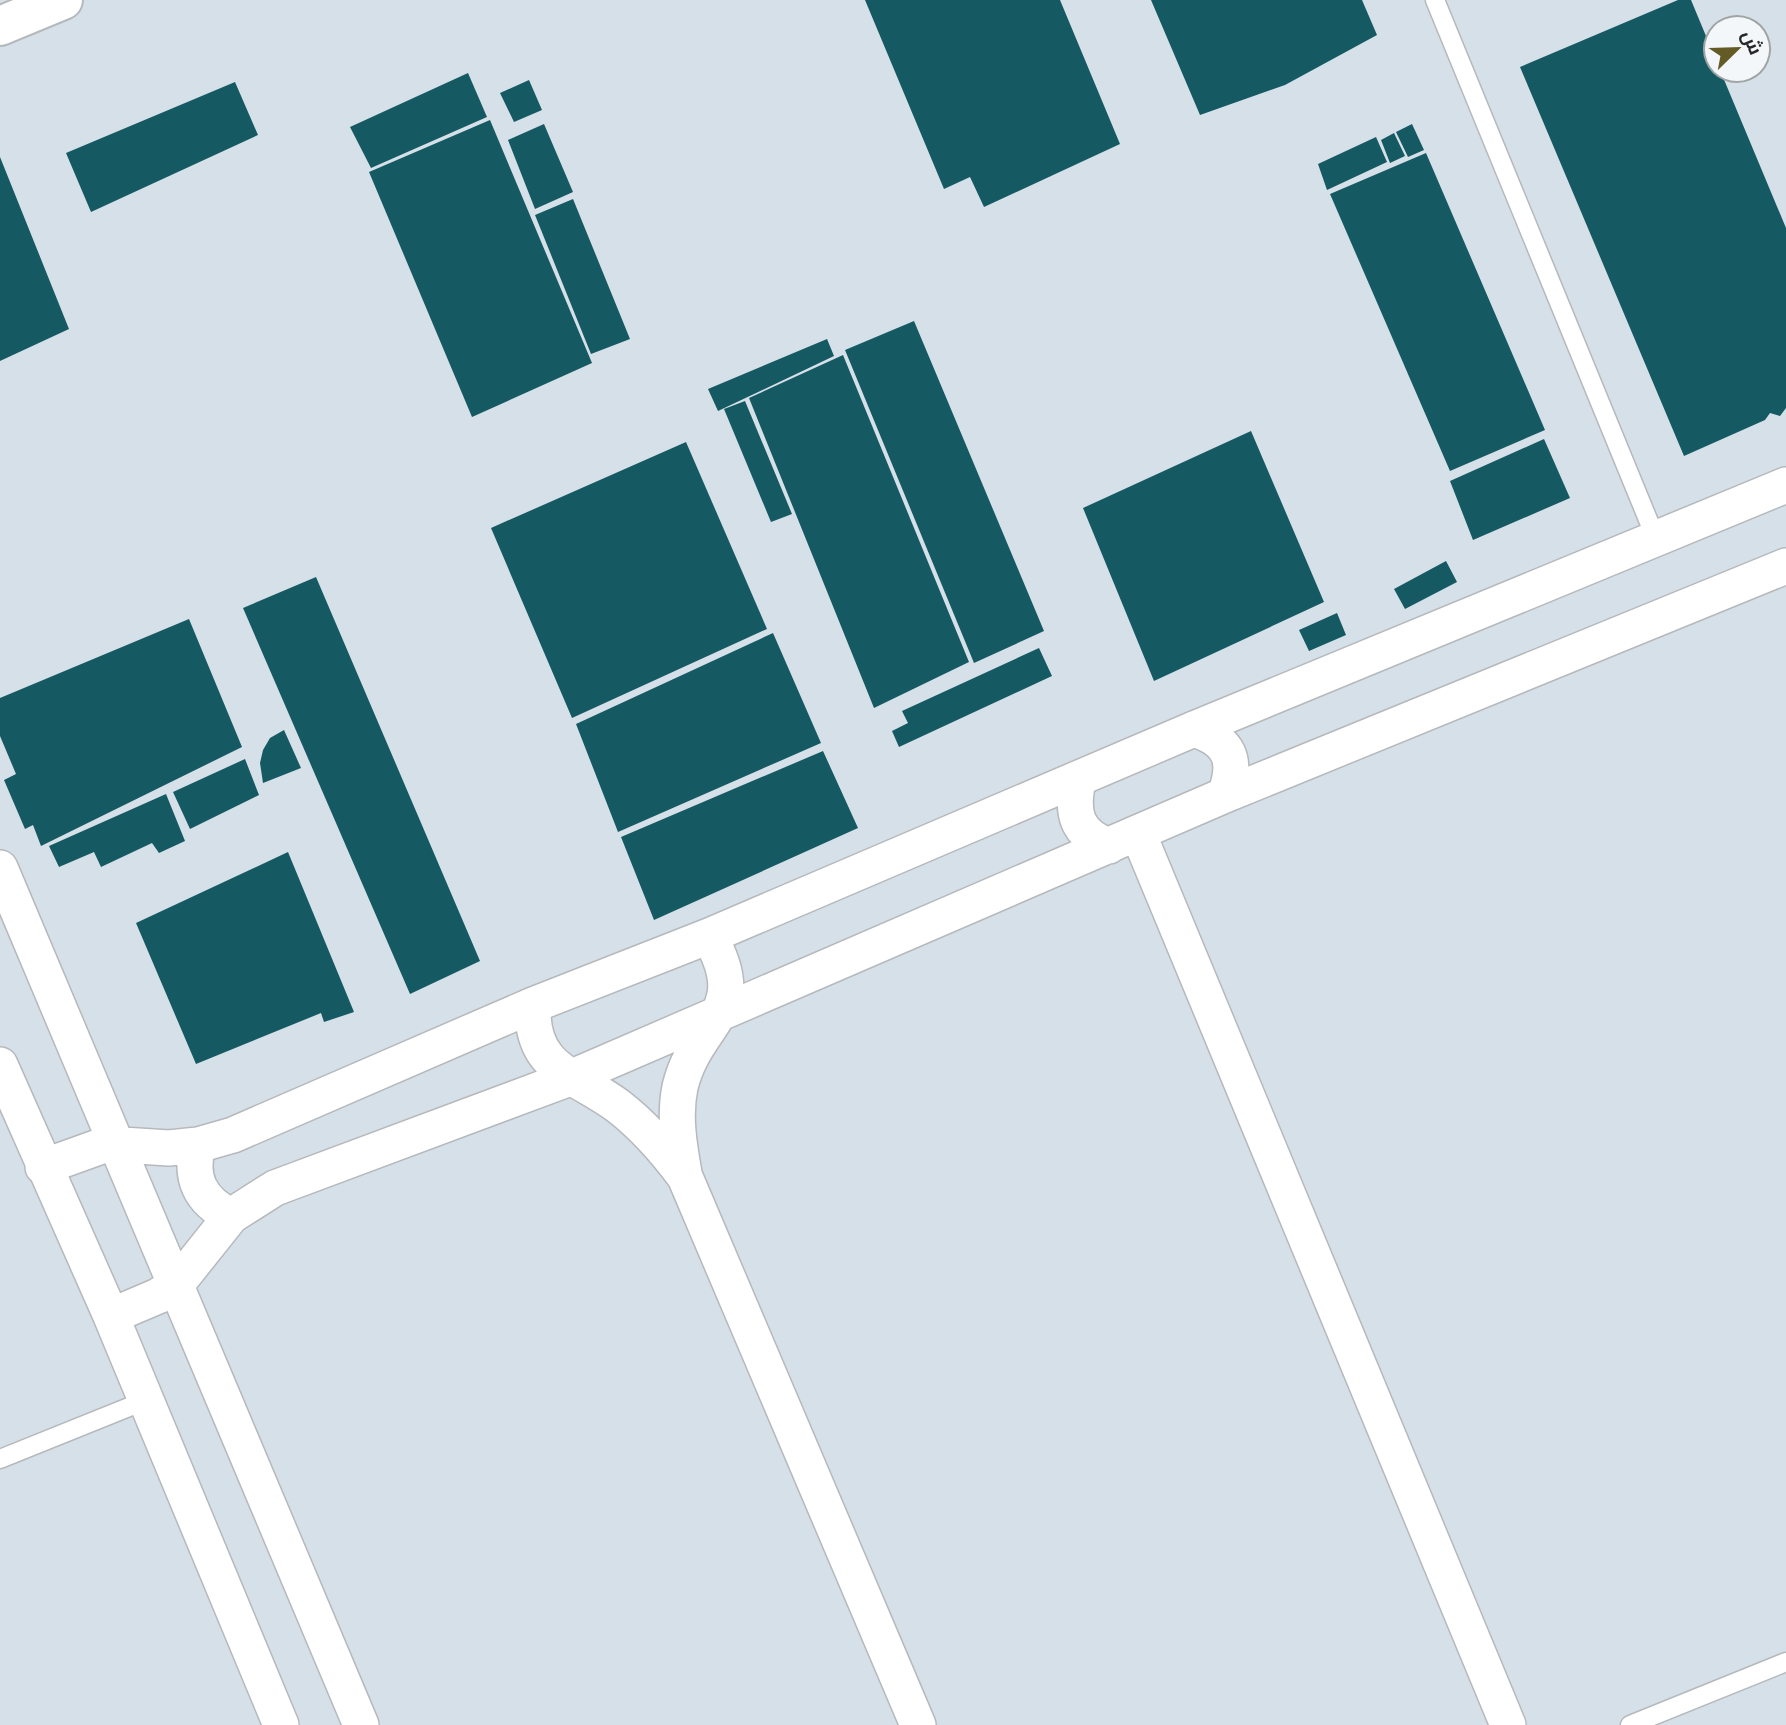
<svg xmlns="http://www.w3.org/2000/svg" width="1786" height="1725" font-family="Poppins,Cairo,sans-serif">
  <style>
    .built { fill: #d6e0e8; fill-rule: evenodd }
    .building { fill: #155963 }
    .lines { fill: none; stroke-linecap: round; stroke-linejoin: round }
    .lane-casing { stroke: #b6b9bc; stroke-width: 21 }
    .street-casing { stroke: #b6b9bc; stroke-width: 38 }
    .secondary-casing { stroke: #b6b9bc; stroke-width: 42 }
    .lane { stroke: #fff; stroke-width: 18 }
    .street { stroke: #fff; stroke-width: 35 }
    .secondary { stroke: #fff; stroke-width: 38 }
  </style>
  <rect width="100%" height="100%" fill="#e6e9ec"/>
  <path class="built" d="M0 0H1786V1725H0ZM1716 28H1758V70H1716Z"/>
  <path class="building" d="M865 0H1060L1120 144 984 207 970 177 944 189Z
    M1151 0H1362L1377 35 1285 85 1200 115Z
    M1678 0H1691L1716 60V70H1720L1786 228V408L1780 416 1770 413 1765 420 1684 456 1520 67Z
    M468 73 487 117 371 168 350 127Z
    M529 80 542 110 514 122 500 93Z
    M235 82 258 135 91 212 66 153Z
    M490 120 592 363 472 417 369 172Z
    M544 124 573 192 535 209 508 140Z
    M1412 124 1424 150 1408 157 1396 132Z
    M1394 133 1405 156 1390 163 1381 140Z
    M1376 137 1387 162 1327 190 1318 164Z
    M1426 153 1545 430 1450 471 1330 194Z
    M0 157 69 329 0 361Z
    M573 199 630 339 591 354 535 215Z
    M914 321 1044 631 974 663 845 350Z
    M827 339 834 356 718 411 708 389Z
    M843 355 969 662 874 708 749 398Z
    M745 401 792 514 771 522 724 409Z
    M1251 431 1324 602 1154 681 1083 508Z
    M1544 439 1570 498 1473 540 1450 481Z
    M686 442 767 629 572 718 491 528Z
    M1446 561 1457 582 1405 609 1394 589Z
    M316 577 480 961 410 994 243 608Z
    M1337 613 1346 635 1309 651 1299 630Z
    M189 619 242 747 41 846 33 825 25 829 4 780 16 774 0 736V698Z
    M773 633 821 743 618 832 576 724Z
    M1039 648 1052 676 899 747 892 731 908 723 902 711Z
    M284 730 301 768 263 783 260 763 263 750 270 738Z
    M823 751 858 828 654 920 621 837Z
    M245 759 259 795 190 829 173 792Z
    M166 794 185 841 159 853 152 843 101 867 94 852 59 867 49 846Z
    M288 852 354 1012 324 1022 321 1013 196 1064 136 923Z"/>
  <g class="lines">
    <defs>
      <path id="lane" d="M1435 0 1656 539
        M0 1459 144 1401
        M1630 1725 1786 1662"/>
      <path id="street" d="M1194 729C1230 741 1238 760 1225 795
        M1078 781C1071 813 1076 834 1109 846
        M1138 833 1508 1725
        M0 868 361 1725
        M533 1005C530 1070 575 1074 618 1106 644 1126 665 1150 685 1177L918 1725
        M0 1065 111 1316 281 1725
        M198 1145C189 1178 200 1201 231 1216
        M43 1167 107 1144 169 1148 198 1145 233 1135 533 1005 709 936 1194 729 1786 485
        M684 1173C679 1145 674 1116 680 1087 696 1020 754 1013 709 936
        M111 1316 158 1296 176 1285 231 1216 275 1188 570 1078 1225 795 1786 566"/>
      <path id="secondary" d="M0 26 63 0"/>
    </defs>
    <use href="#lane" class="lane-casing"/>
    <use href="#street" class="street-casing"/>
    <use href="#secondary" class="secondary-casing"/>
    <use href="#lane" class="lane"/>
    <use href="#street" class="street"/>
    <use href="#secondary" class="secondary"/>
  </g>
  <g transform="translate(1737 49) rotate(67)"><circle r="33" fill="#f3f7f9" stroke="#a1a4a5" stroke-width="2"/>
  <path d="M0-5L12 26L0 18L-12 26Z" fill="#635a26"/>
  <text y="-10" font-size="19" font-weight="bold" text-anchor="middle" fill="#262828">ش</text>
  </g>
</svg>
